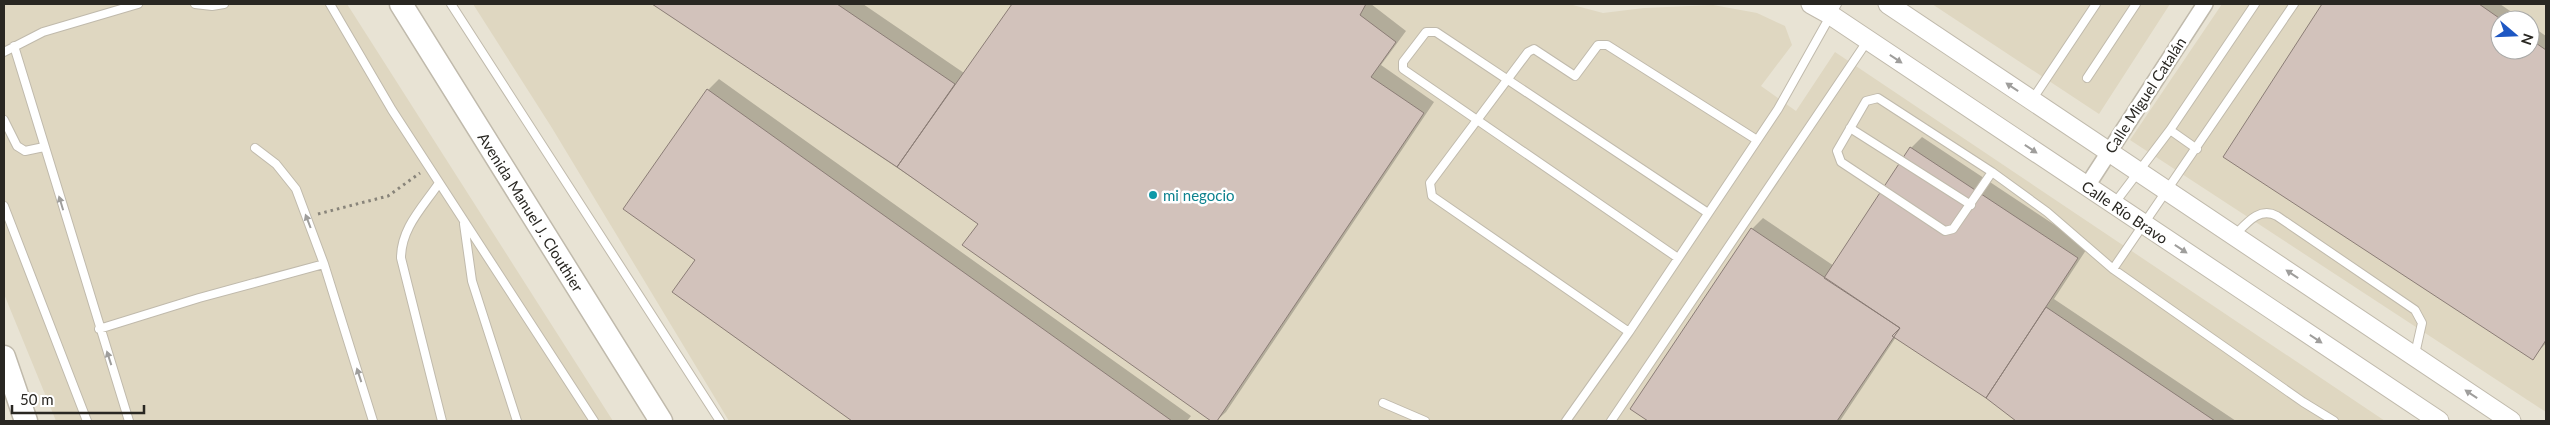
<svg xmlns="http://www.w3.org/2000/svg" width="2550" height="425" font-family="Lato,sans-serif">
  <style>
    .built { fill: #dfd7c1; fill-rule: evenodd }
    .shadow { fill: #0003 }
    .building { fill: #d2c2bb; stroke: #8b7d76 }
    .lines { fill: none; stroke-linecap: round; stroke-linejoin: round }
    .service-casing { stroke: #c0baac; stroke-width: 10 }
    .minor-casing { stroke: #c0baac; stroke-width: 18 }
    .tertiary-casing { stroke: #c0baac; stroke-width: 21 }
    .secondary-casing { stroke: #c0baac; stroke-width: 25 }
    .path { stroke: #88847a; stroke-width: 3; stroke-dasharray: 2.5 4; stroke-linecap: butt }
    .service { stroke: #fff; stroke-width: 8 }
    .minor { stroke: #fff; stroke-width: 15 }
    .tertiary { stroke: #fff; stroke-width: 19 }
    .secondary { stroke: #fff; stroke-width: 22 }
    .oneway { fill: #9f9e9c }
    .culture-dot { fill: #0f9aa8; stroke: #fff; stroke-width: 2 }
    .labels { text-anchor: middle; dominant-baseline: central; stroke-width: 5; stroke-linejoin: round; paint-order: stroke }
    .street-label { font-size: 15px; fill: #292722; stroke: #fff }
    .culture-label { font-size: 15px; fill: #0d838f; stroke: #fff; text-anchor: start }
  </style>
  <rect width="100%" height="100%" fill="#e8e3d4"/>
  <path class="built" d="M4 4H347L613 421H56L4 294Z
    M473 4H1569L1603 13 1644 8 1713 5 1757 13 1785 26 1792 45 1761 86 1796 111 1835 52 2385 421H729L552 128Z
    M1932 4H2170L2099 114Z
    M2222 4H2546V412L2130 140ZM2500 20H2530V50H2500Z"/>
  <path class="shadow" d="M654 4H863L964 73 1014 4H1371L1406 31 1381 65 1434 102 1226 412 1216 421H1213L964 245 979 223Z
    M2324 4H2500L2523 20H2500V50H2530V25L2546 36V343L2533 358 2225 156Z
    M719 79 1191 416 1187 421H854L674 292 697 260 708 90Z
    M1922 137 2088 247 2054 299 2236 421H2018L1986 397 1896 337 1840 421H1650L1632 409 1752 229 1763 218 1834 266 1911 148Z"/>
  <path class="building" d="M652 4H837L955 84 897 167Z
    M1012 4H1366L1360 15 1396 42 1371 77 1424 113 1217 421H1211L962 245 978 224 897 167Z
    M2322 4H2479L2502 20H2500V50H2530V39L2546 50V340L2533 360 2223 157Z
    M707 89 1172 421H852L672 292 695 260 623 209Z
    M1910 147 2078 258 1986 398 1892 336 1900 328 1824 278Z
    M1751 228 1900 328 1837 421H1648L1630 409Z
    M2046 307 2215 421H2016L1986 398Z"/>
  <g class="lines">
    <defs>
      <path id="service" d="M195 4 212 6 224 4
        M330 4 392 110 594 421
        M451 4 720 421
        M14 46 129 421
        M4 52 43 32 138 4
        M2087 78 2136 4
        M2032 100 2096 4
        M4 120 17 146 25 151 44 147
        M1850 128 1971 205
        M255 148 276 164 296 189 324 264 373 421
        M2197 149 2170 130 2255 4
        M1992 172 1953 229 1945 231 1841 162 1837 151 1866 101 1878 98 1992 172 2047 212 2113 269 2303 402 2334 421
        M439 183C423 207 401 228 401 258L442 421
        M2114 204 2170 130
        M4 206 87 421
        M464 224 472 281 517 421
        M2234 236C2246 224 2259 206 2277 216L2415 310 2422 323 2415 354
        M1678 258 1403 69V62L1426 32H1436L1708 213
        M2113 269 2294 4
        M99 329 199 298 324 264
        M1629 332 1432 196 1430 183 1528 52 1534 49 1575 76 1598 45H1607L1757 140
        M1383 403 1425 421
        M1566 421 1629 332 1778 109 1837 4
        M1611 421 1868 40"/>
      <path id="minor" d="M2087 186 2205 4"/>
      <path id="tertiary" d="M1811 4 1829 14 2439 421
        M1888 4 2511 421"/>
      <path id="secondary" d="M401 4 661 421
        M4 357 26 421"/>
    </defs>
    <use href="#service" class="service-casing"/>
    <use href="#minor" class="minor-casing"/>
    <use href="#tertiary" class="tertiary-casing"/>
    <use href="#secondary" class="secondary-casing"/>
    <path class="path" d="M318 214 388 196 420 173"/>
    <use href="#service" class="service"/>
    <use href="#minor" class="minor"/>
    <use href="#tertiary" class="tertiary"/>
    <use href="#secondary" class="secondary"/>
  </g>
  <defs><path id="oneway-solid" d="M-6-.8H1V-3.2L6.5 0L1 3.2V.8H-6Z" transform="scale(1.25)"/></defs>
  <g class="oneway">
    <use href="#oneway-solid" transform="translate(1896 59) rotate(34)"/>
    <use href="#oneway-solid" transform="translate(2012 87) rotate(-146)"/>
    <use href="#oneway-solid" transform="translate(2031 149) rotate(34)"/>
    <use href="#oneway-solid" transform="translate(61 203) rotate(-107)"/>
    <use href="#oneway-solid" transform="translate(308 221) rotate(-111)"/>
    <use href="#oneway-solid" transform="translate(2181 249) rotate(34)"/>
    <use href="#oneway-solid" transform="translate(2292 274) rotate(-146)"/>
    <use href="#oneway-solid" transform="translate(2316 339) rotate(34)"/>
    <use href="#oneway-solid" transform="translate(109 358) rotate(-108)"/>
    <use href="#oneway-solid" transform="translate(359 375) rotate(-108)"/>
    <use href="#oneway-solid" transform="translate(2471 394) rotate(-146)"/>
  </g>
  <circle class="culture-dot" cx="1153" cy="195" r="5"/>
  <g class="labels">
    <g class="street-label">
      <text transform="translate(2145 95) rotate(-57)">Calle Miguel Catalán</text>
      <text transform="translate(531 212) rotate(58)">Avenida Manuel J. Clouthier</text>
      <text transform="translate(2125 212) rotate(34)">Calle Río Bravo</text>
    </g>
    <g class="culture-label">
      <text x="1163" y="195">mi negocio</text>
    </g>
  </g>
  <rect width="2550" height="425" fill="none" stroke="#292722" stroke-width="10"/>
  <g transform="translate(2515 35) rotate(109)"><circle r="24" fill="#ffffff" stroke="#a9a9a7"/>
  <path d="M0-4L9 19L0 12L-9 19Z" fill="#1e57c3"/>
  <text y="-8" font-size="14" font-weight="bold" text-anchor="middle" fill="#292722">N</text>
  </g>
  <path d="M12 405v8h132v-8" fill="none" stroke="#292722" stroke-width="2.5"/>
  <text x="20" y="405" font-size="15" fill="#292722" stroke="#ffffff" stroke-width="4" paint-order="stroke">50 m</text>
</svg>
